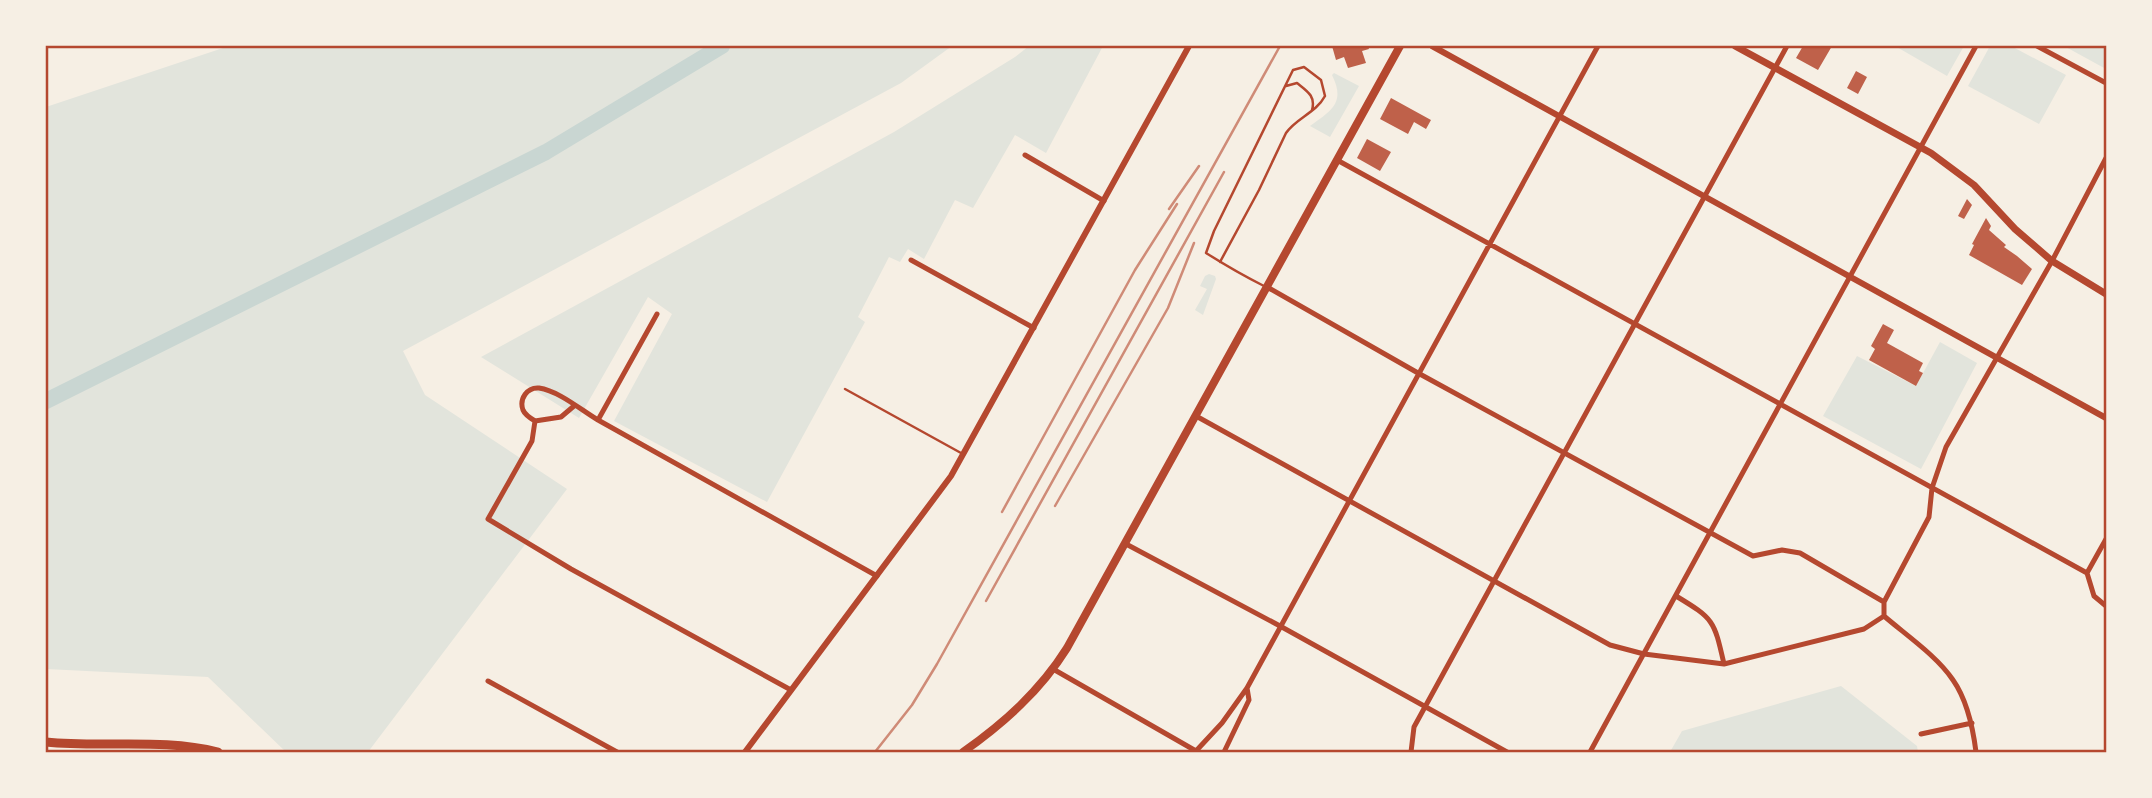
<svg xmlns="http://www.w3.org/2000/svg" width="2152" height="798" font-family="'Titillium Web',sans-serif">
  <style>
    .green { fill: #e2e4dc }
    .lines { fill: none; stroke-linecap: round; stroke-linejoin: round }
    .river { stroke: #c9d6d2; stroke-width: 16 }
    .building { fill: #bf614a }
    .service { stroke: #b5482f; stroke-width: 2.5 }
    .minor { stroke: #b5482f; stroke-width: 5 }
    .tertiary { stroke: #b5482f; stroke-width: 6 }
    .secondary { stroke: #b5482f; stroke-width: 7 }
    .primary { stroke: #b5482f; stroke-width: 8 }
    .motorway { stroke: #b5482f; stroke-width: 9 }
    .rail { stroke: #cf8b77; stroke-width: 2.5 }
    .neatline { fill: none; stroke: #b5482f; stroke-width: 2.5 }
  </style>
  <rect width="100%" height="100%" fill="#f6efe4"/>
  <path class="green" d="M229 46H952L901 83 403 351 425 395 567 489 368 752H286L208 677 46 669V107Z
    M1029 46H1103L1046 153 1015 135 973 208 955 200 924 259 908 249 900 262 889 257 858 317 865 322 767 502 614 421 672 314 648 297 579 418 481 357 894 132 1015 57Z
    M1895 46H1964L1947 76Z
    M1990 46H2011L2066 75 2039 124 1968 86Z
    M2064 46H2106V69Z
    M1334 73 1359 86 1330 137 1310 126C1331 111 1346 103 1332 75Z
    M1209 274 1215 276 1216 279 1203 315 1195 310 1207 289 1200 286 1205 276Z
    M1940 342 1977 363 1921 469 1823 416 1857 356 1916 386Z
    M1841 686 1917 746 1918 752H1670L1682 731Z"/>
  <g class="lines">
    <path class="river" d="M46 401 546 152 722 46"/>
  </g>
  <path class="building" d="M1332 46H1368L1369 49 1362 51 1366 63 1348 68 1344 57 1336 60Z
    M1803 46H1832L1818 70 1796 58Z
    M1856 71 1867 77 1858 94 1847 88Z
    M1391 98 1431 120 1426 129 1414 122 1408 134 1380 119Z
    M1367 139 1391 152 1380 171 1357 158Z
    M1967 199 1972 205 1964 219 1958 216Z
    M1986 218 1991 226 1989 230 2006 245 2004 247 2017 256 2032 269 2022 285 1969 255 1974 245 1972 244Z
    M1883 324 1894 330 1887 343 1923 363 1919 371 1923 373 1916 386 1869 360 1875 349 1871 346Z"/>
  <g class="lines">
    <path class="service" d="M1286 86 1297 83C1307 91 1316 96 1312 110
      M1220 262 1259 190 1286 133C1296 118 1316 113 1325 96L1321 80 1304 67 1293 70 1214 231 1206 253C1225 265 1244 276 1264 286
      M845 389 961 453"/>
    <path class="minor" d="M2037 46 2106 83
      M1025 155 1104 201
      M1337 160 2087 573
      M911 260 1034 328
      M1267 287 1418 373 1753 556 1782 550 1800 553 1884 602
      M657 314 598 420 877 576
      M574 406 561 417 535 421C530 418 525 415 523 410 519 399 527 387 539 388 559 391 581 410 598 420
      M1196 416 1610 645 1644 654 1724 664 1864 629 1884 616
      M535 421 532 441 488 519 571 569 791 690
      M2106 539 2087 573 2094 596 2106 606
      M1126 544 1280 626 1507 752
      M1676 596C1714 619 1714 620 1724 664
      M1053 669 1196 751 1222 723 1247 688 1598 46
      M488 681 617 752
      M1921 734 1972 723
      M1224 752 1249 700 1247 688
      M1411 752 1414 727 1787 46
      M1590 752 1976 46
      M1976 752C1973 728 1967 700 1953 680 1937 656 1906 635 1884 616V602L1929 517 1932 488 1946 447 2052 261 2106 158"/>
    <path class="tertiary" d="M1432 46 2106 418
      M745 752 951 476 1189 46"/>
    <path class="secondary" d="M1735 46 1931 153 1974 185 2015 229 2052 261 2106 294"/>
    <path class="primary" d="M963 752C1004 723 1040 691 1067 648L1400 46"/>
    <path class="motorway" d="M46 742C103 748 162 738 218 752"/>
    <path class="rail" d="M1169 209 1199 166
      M1055 506 1168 308 1194 243
      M1002 512 1135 270 1177 204
      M986 601 1224 172
      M875 752 912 705 937 664 1280 46"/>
  </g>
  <rect width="2152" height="798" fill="none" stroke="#f6efe4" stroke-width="94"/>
  <rect x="47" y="47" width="2058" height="704" class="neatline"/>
</svg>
